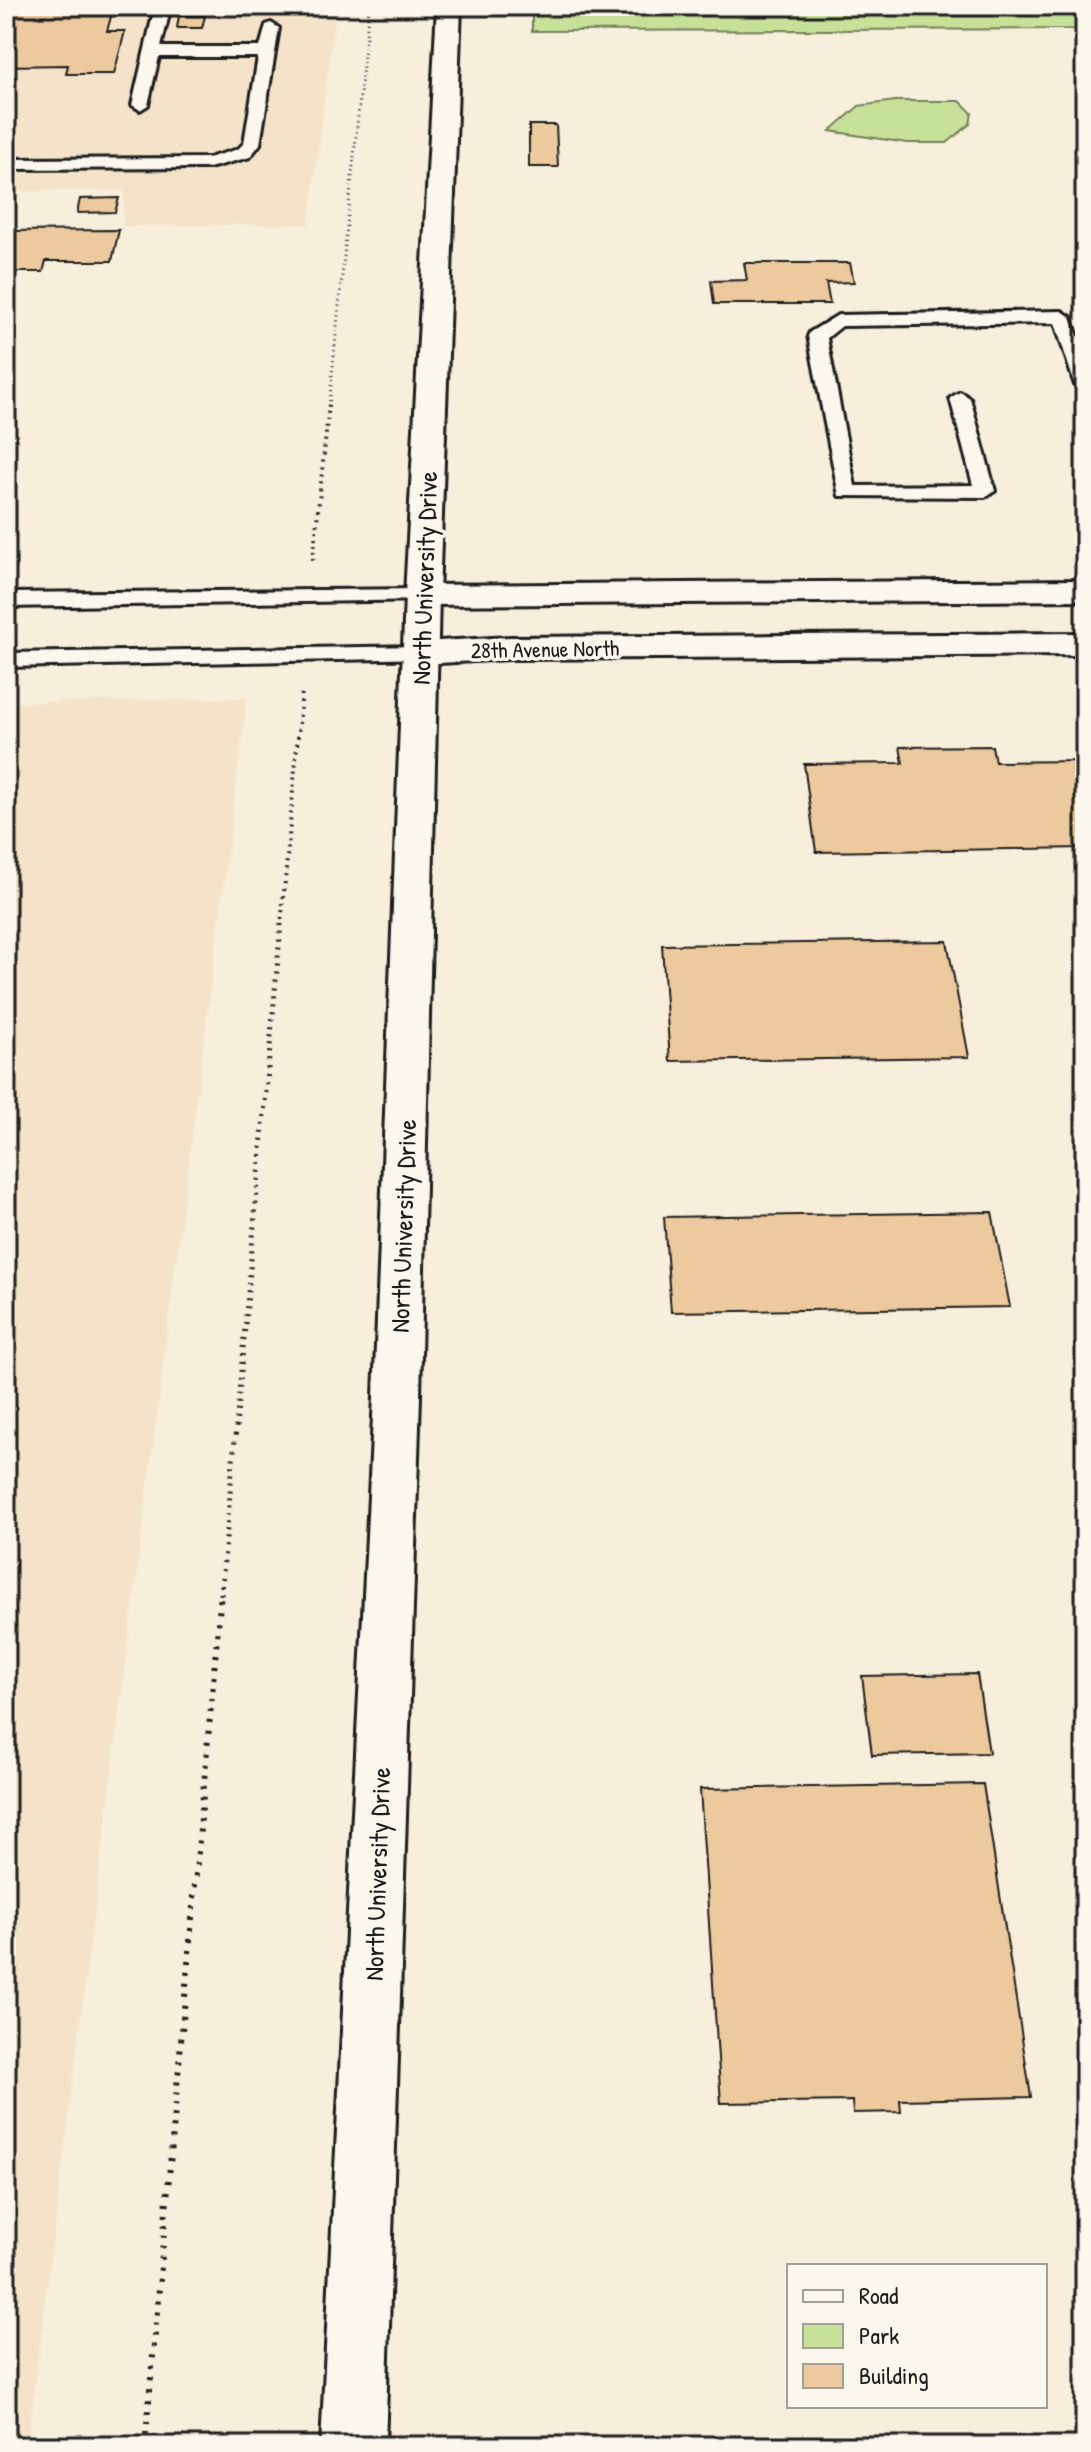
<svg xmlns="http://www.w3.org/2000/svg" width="1091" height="2452" font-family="'Patrick Hand',sans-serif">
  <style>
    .built { fill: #f4e3c9 }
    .green { fill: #c7e298; stroke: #727f5a; stroke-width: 2 }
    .building { fill: #ecca9d; stroke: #1c1c1c; stroke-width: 2 }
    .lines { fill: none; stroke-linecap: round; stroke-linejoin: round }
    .lane-casing { stroke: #1c1c1c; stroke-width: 6 }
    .street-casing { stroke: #1c1c1c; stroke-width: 6 }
    .secondary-casing { stroke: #1c1c1c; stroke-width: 6 }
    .path-far3 { stroke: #1c1c1c; stroke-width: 3; stroke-dasharray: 1 4; stroke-linecap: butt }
    .path-far2 { stroke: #1c1c1c; stroke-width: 4; stroke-dasharray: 2 5; stroke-linecap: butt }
    .path-far1 { stroke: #1c1c1c; stroke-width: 5; stroke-dasharray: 2 6; stroke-linecap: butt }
    .path { stroke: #1c1c1c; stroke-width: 6; stroke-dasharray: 3 8; stroke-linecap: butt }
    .lane { fill: #fbf7ec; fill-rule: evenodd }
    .street { fill: #fbf7ec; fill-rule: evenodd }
    .secondary { fill: #fbf7ec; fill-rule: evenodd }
    .labels { text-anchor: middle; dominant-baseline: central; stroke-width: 7; stroke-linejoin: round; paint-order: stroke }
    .far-street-label { font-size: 22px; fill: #1c1c1c; stroke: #fbf7ec }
    .street-label { font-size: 26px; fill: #1c1c1c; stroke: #fbf7ec }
  </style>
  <rect width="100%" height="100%" fill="#f8eedc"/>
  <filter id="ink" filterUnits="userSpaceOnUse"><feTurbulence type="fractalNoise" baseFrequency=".0125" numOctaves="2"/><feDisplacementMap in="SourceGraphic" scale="16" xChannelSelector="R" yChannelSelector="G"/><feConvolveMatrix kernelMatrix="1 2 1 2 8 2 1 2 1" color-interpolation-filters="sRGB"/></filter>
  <g filter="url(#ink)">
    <path class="built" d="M6 6H336L309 224 123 226 124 191H6Z
      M247 698 27 2446H6V703Z"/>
    <path class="green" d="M532 6H1085V29L532 31Z
      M895 101H960L972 113 970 124 947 143H907L830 131 859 106Z"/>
    <path class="building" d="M14 6H114L107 31H125L114 74H66L68 65 6 66V28Z
      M179 16H205L202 28H177Z
      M529 125H556L558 167H529Z
      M119 198 115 212 77 213 80 199Z
      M119 230 112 261H46L43 272H12L15 261H6V231Z
      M744 263H850L854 282 826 283 830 304H714L711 281 747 280Z
      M992 746 995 762 1085 761V848L816 852 804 764 903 763 900 747Z
      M947 941 969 1057 670 1061 662 945Z
      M992 1212 1010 1307 671 1312 664 1217Z
      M977 1674 989 1753 872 1755 862 1676Z
      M983 1784 1031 2097 900 2100 901 2112 853 2113 852 2101 721 2103 700 1789Z"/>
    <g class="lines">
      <defs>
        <path id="lane" d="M155 6H171L161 47H260L266 25 271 23 279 28 260 144 250 157 209 168 6 169V159L208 158 238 149 244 143 258 57H159L148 105 140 110 132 105Z
          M1062 311 1071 317 1085 357V391L1075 385 1055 323 842 326 827 338 855 486 973 485 950 398 960 392 970 398 995 491 985 497 839 496 808 336 810 332 838 315Z
          M422 589 433 595 430 600 6 607V593Z
          M421 646 429 648 432 653 429 658 6 667V653Z"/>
        <path id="street" d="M1085 580V600L422 605 410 602 405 595 410 588 422 585Z
          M1085 633V655L510 659 421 664 409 661 404 653 409 645 421 642 510 637Z"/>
        <path id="secondary" d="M437 6H461L439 595 420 1397 385 2446H321L374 1397 405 595Z"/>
      </defs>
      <use href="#lane" class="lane-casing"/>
      <use href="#street" class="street-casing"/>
      <use href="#secondary" class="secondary-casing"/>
      <path class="path-far3" d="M329 406 369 6"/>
      <path class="path-far2" d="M313 560 329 404
        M281 926 302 690"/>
      <path class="path-far1" d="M221 1595 281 924"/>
      <path class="path" d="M145 2446 221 1593"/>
      <use href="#lane" class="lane"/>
      <use href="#street" class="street"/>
      <use href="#secondary" class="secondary"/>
    </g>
  </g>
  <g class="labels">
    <g class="far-street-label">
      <text transform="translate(545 649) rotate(-1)">28th Avenue North</text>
    </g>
    <g class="street-label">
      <text transform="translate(424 578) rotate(-88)">North University Drive</text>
      <text transform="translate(403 1226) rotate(-88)">North University Drive</text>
      <text transform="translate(377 1874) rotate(-88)">North University Drive</text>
    </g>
  </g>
  <rect width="1091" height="2452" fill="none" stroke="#fbf7ec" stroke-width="32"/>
  <rect x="16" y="16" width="1059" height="2420" fill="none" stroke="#1c1c1c" stroke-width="3" filter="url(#ink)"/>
  <rect x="787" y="2264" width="260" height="144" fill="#fbf7ec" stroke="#a29f99" stroke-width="2"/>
  <rect x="803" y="2290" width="40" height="12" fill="#fbf7ec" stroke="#a29f99" stroke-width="2"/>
  <text x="859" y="2304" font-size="24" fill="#1c1c1c">Road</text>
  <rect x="803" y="2324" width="40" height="24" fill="#c7e298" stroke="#a29f99" stroke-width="2"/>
  <text x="859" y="2344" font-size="24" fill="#1c1c1c">Park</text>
  <rect x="803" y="2364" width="40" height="24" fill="#ecca9d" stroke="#a29f99" stroke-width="2"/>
  <text x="859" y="2384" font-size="24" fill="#1c1c1c">Building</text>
</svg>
